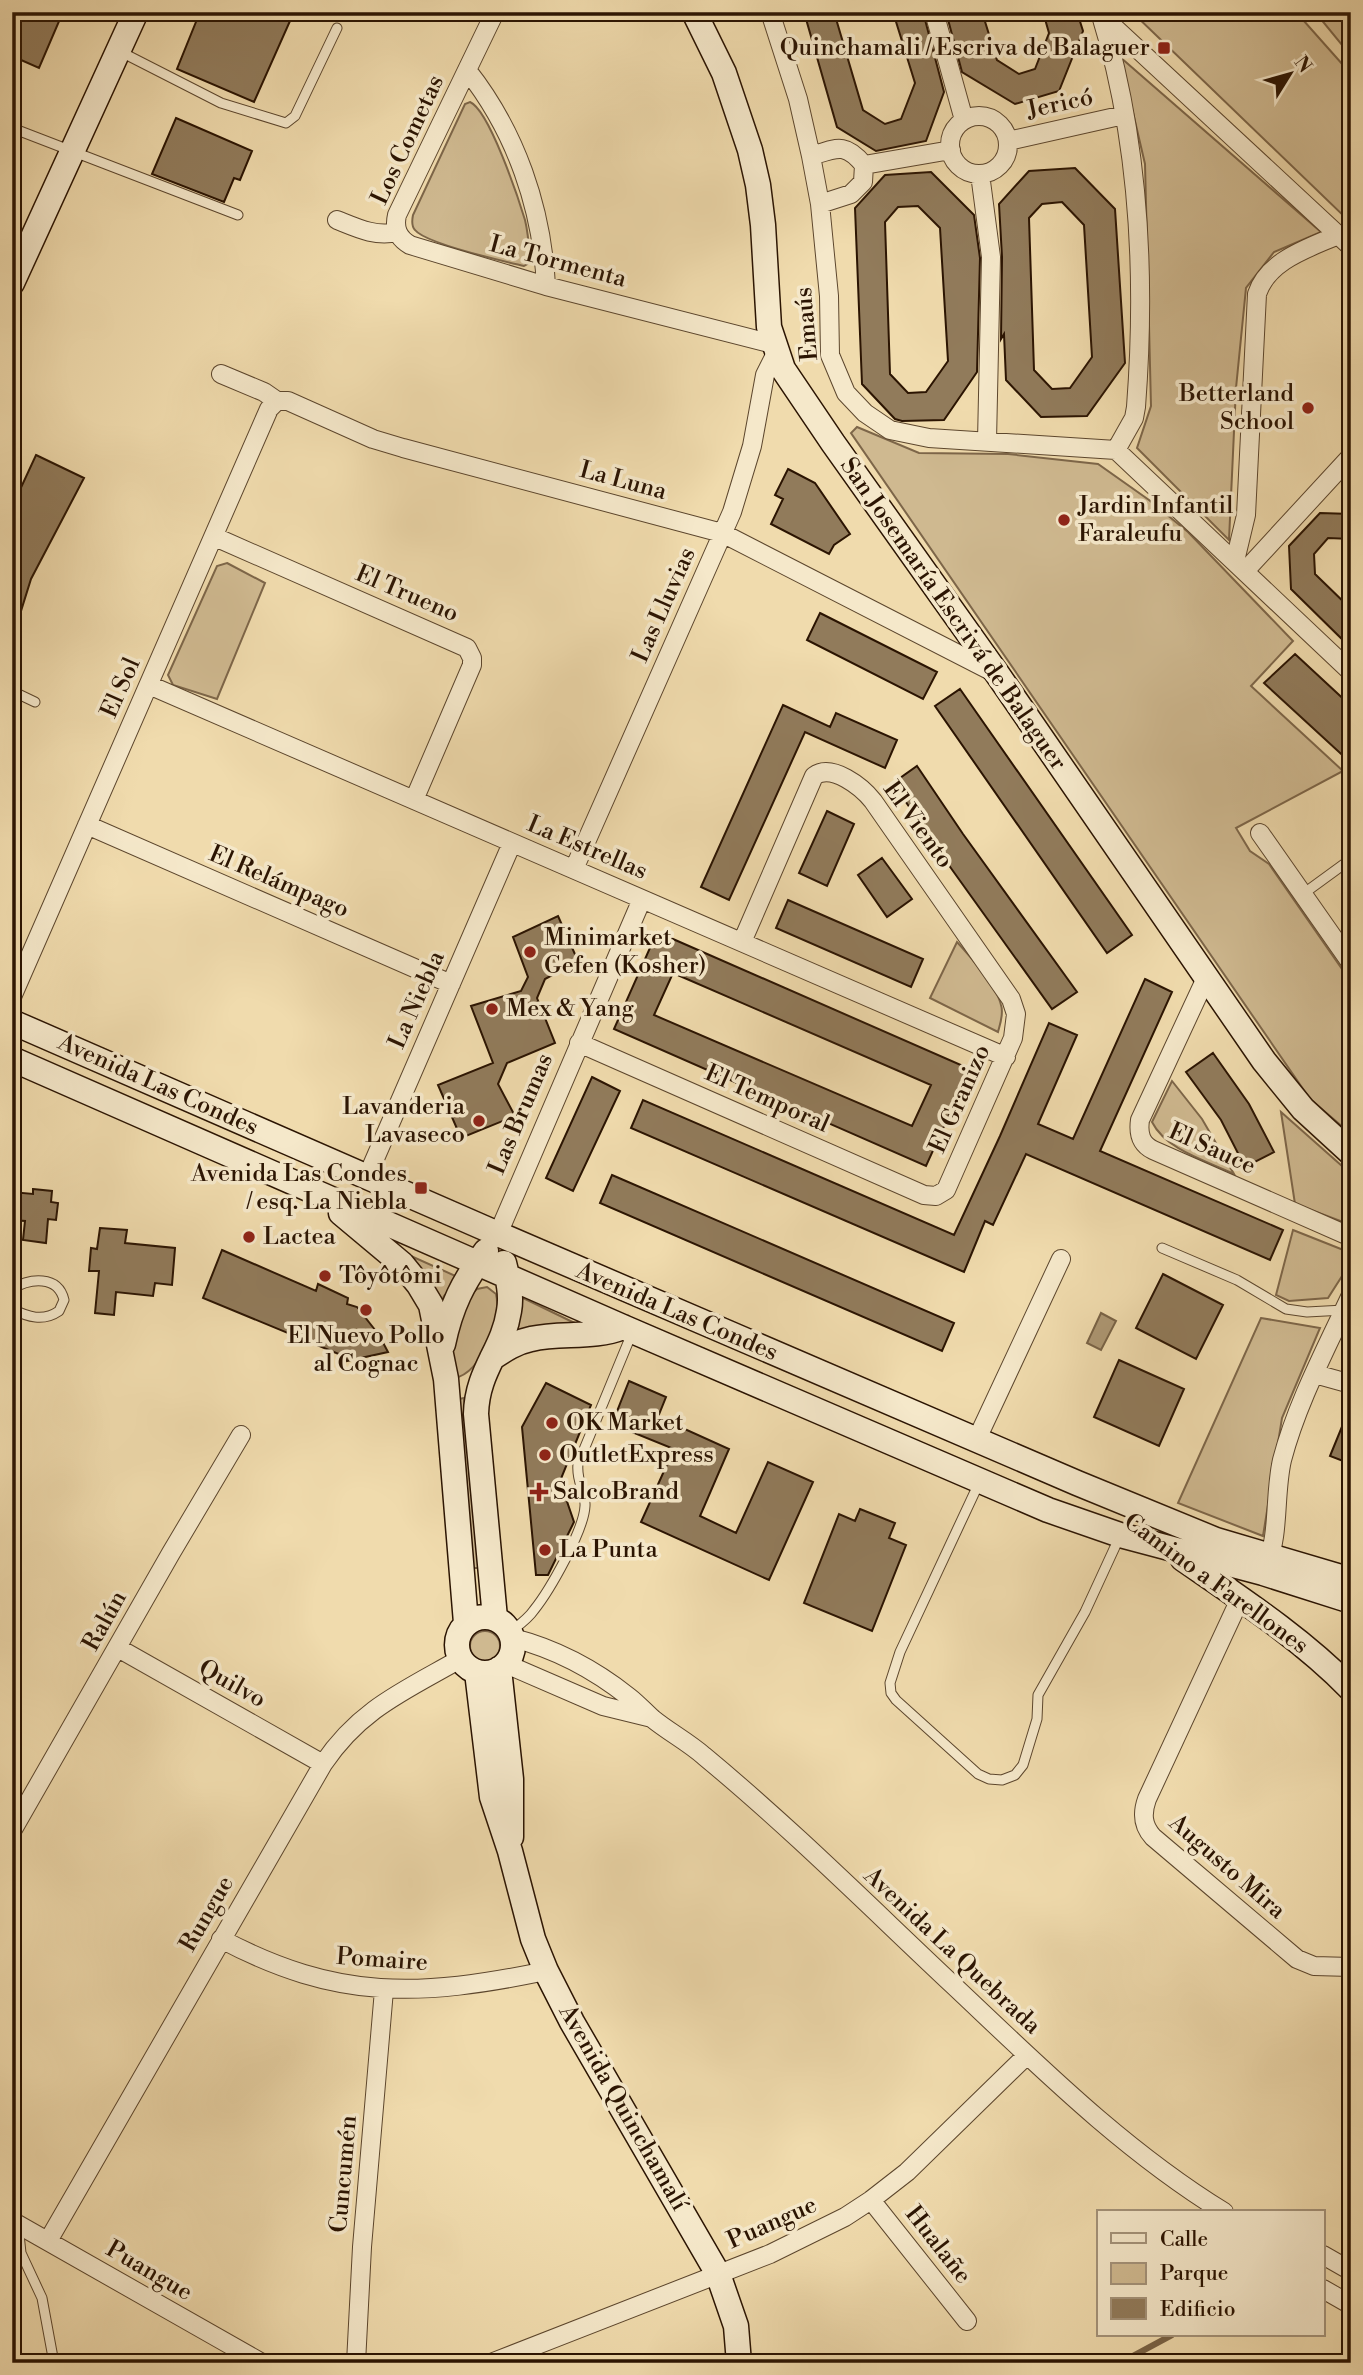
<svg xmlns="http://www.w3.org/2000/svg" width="1363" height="2375" font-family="'Libre Bodoni',serif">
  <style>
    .green { fill: #cfb990; stroke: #7d6649; stroke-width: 2 }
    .water { fill: #ad9773; stroke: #796346; stroke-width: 2 }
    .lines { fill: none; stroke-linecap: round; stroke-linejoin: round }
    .stream { stroke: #796346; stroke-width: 6 }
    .building { fill: #917b5b; stroke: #2b1402; stroke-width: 2; fill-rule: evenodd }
    .lane-casing { stroke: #5c462d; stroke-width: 11 }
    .street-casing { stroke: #5c462d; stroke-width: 20 }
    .secondary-casing { stroke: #2b1402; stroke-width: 27 }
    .lane { stroke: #f5e8ca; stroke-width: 9 }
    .street { stroke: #f5e8ca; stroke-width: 18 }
    .secondary { stroke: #f5e8ca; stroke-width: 24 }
    .poi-dot { fill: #8f2418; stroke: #f5e8ca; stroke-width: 2.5 }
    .labels { text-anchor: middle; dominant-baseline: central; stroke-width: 7; stroke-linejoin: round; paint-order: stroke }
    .poi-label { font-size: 24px; fill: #2b1402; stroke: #f5e8ca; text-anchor: start }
    .street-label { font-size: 24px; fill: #2b1402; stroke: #f5e8ca }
  </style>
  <rect width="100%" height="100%" fill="#f0dbad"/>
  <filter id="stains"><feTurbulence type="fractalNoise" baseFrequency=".00286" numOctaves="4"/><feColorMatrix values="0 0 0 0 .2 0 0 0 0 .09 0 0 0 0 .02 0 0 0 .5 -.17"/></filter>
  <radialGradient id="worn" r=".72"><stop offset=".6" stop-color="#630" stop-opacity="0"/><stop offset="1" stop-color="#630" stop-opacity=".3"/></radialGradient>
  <path class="green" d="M1132 12H1296L1351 74V223Z
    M1315 12H1351V56Z
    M1120 57 1321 232 1274 252 1246 288 1236 388 1229 540 1137 448 1151 406 1145 164Z
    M470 102C489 110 518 197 525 220 528 232 529 245 530 258L529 263 524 266C503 261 426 244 415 230 411 226 412 220 413 215L465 104Z
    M857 427 919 453 1008 454 1098 464 1149 500 1188 532 1293 641 1251 686 1343 771 1236 828 1250 851 1269 864 1351 982V1134L1310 1099 851 433Z
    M227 563 265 583 217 699 173 685 168 675 217 566Z
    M957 942C970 956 997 987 1001 1005 1004 1014 1000 1024 998 1032L930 998Z
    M1172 1081 1202 1119 1234 1174C1207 1161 1166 1150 1152 1122Z
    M1281 1112 1351 1174V1225L1295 1204Z
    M1293 1230 1351 1253V1262L1328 1298 1289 1301 1276 1295Z
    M402 1252 460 1278 444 1296 439 1309Z
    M487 1287 496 1294C502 1318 482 1374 454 1378L451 1343 470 1295 477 1289Z
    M519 1296 585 1328 512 1338Z
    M1261 1318 1320 1328 1282 1418 1263 1536 1178 1503Z
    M464 1398 482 1568H471L454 1400Z
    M470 1646a15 15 0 1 1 30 0a15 15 0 1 1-30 0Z"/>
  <path class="water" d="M1101 1313 1116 1321 1101 1350 1087 1343Z"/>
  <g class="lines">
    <path class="stream" d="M1120 2363 1172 2335"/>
  </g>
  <path class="building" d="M12 12H63L39 68 12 56Z
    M200 12H294L254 102 177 69Z
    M804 12H834L863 110 885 124 901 119 915 83 893 12H923L944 92 926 141 876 151 837 127Z
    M946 12H982L997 60 1019 74 1035 69 1049 33 1043 12H1077L1083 31 1059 91 1015 104 962 72Z
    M176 118 252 151 240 180 234 178 224 202 152 174Z
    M1075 168 1115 209 1125 363 1087 416 1041 417 1006 380 1004 334 1001 339 1002 257 999 204 1029 171ZM1062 202 1084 225 1092 357 1070 388 1052 389 1034 370 1029 218 1042 204Z
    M931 172 974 215 980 258 977 372 944 420 902 421 895 419 862 384 855 208 885 175ZM918 206 940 228 948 361 926 392 908 393 890 374 885 222 898 207Z
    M36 455 84 478 31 579 16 627 12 626V507Z
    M788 469 815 483 850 534 834 545 829 554 771 524 783 499 775 495Z
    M1320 513 1351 514V539L1328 538 1314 554 1315 574 1351 609V648L1291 589 1289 546Z
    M820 613 937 672 923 699 807 640Z
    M1295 654 1351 706V763L1264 683Z
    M960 689 1132 935 1107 953 935 706Z
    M783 705 830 727 836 713 897 740 885 768 805 732 729 900 701 887Z
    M917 766 963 834 1077 992 1052 1009 948 864 893 783Z
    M827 811 854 824 827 886 799 873Z
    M882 858 912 899 887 917 858 875Z
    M788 900 923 959 911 987 776 928Z
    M558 916 578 961 545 979 537 998 555 1043 507 1063 498 1084 515 1116 461 1138 438 1085 493 1063 471 1006 521 991 528 977 513 937Z
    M657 932 970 1069 926 1166 614 1029ZM673 973 931 1085 912 1126 654 1015Z
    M1145 979 1172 992 1100 1151 1283 1230 1270 1260 1026 1154 993 1225 985 1221 964 1272 631 1128 643 1100 954 1235 1000 1136 1049 1023 1077 1035 1038 1124 1073 1139Z
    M1213 1053 1249 1104 1274 1152 1245 1167 1221 1120 1186 1072Z
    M592 1077 620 1091 573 1191 546 1178Z
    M612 1175 954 1323 942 1351 600 1203Z
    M33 1189 52 1191 51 1202 58 1203 56 1220 48 1219 46 1243 23 1240 25 1221 12 1220V1192L33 1194Z
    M100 1228 127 1230 125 1243 175 1248 172 1285 155 1283 153 1296 116 1292 114 1315 95 1313 99 1271H89L91 1248 97 1249Z
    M222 1250 316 1291 318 1284 348 1298 347 1304 357 1307 379 1335 388 1352 347 1361 346 1357 203 1298Z
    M1163 1274 1223 1305 1196 1359 1136 1328Z
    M1119 1360 1184 1389 1159 1446 1094 1417Z
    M629 1381 666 1397 658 1417 729 1449 700 1516 736 1533 768 1462 813 1482 769 1580 641 1522 674 1449 612 1424Z
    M546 1383 591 1405 560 1481 574 1522 548 1575H536L522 1427Z
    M1350 1407H1351V1464L1330 1456Z
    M860 1509 895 1523 889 1538 906 1545 872 1631 804 1603 839 1514 855 1521Z"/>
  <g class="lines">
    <defs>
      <path id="lane" d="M121 52 221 103 286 123 295 116 337 28
        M12 128 238 215
        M12 691 35 702
        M1303 894 1351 859
        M1162 1248 1237 1280 1286 1309 1307 1312 1344 1310
        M12 1289C30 1278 58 1275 64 1300L59 1311C43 1322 28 1317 12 1309
        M979 1483 900 1652 890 1683 891 1693 896 1700 978 1774 989 1779 1002 1780 1015 1775 1023 1765 1037 1719 1038 1695 1085 1612 1120 1536
        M510 1632C519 1625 528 1619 534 1610 550 1590 584 1530 585 1506 586 1491 576 1483 578 1464L632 1333
        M18 2224 21 2253 42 2298 54 2363"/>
      <path id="street" d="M495 12 397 215C394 228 398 238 410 245L546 286 773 344
        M770 12 798 99 811 156 820 204 829 296 830 355 846 393 865 413 890 430 929 438 1116 450
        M934 12 964 120
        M1100 12C1139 138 1146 276 1136 407L1134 418 1116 450
        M1101 15 1351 247
        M467 70C516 132 542 208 546 286
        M950 145a29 29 0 1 1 58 0a29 29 0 1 1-58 0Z
        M1008 141 1124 115
        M811 156C837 148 845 142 864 165L863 182 851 194 820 204
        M864 165 951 150
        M980 174 991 257 987 441
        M337 220C357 228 375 237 397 232
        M221 374 264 392 277 401H288L373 439 403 448 722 533 995 673
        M1116 450 1351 672
        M215 537 467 648 472 658V665L414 800
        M1235 561 1246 515 1257 294C1268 260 1309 248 1338 235
        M1245 571 1351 456
        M149 685 1006 1057
        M87 825 451 984
        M1260 833 1351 963
        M574 869 732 512 752 446 765 375 776 353
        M1206 978 1140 1120C1138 1134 1141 1144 1153 1150L1351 1237
        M12 997 269 409 277 401
        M579 1043 924 1195 936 1196 946 1190 1013 1038 1016 1014 1011 999 873 801C862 787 832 763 814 776L742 942
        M367 1177 512 843
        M498 1234 642 899
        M1315 1374 1351 1384
        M976 1441 1061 1259
        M1266 1567C1280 1534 1274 1495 1282 1460 1297 1403 1326 1349 1351 1295
        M1240 1599 1147 1799C1142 1813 1142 1825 1153 1837L1297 1959 1314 1966 1351 1967
        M513 1638C556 1649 595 1670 629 1697 638 1704 645 1712 653 1719 669 1732 688 1742 704 1756 791 1828 871 1908 953 1985 1039 2066 1123 2150 1224 2212
        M118 1648 323 1764
        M506 1664 603 1706 652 1718
        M12 1831 171 1553 241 1435
        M221 1939C338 2001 420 1997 546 1971
        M871 2200 967 2321
        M12 2221 262 2363
        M48 2241 323 1764C360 1709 404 1691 460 1659
        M1323 2255 1351 2271
        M1323 2289 1351 2305
        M356 2363 362 2247 384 1990
        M491 2363 770 2254 845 2217 871 2200 907 2172 1027 2055"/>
      <path id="secondary" d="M694 12 724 73 750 150 758 185 763 225 769 327 783 369 833 443 998 675 1264 1061 1303 1109 1351 1153
        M12 283 136 12
        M12 1022 498 1234 1077 1483 1216 1540 1351 1580
        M12 1059 623 1327 1048 1510 1120 1535 1263 1573 1351 1601
        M341 1213 402 1264 419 1285 431 1305 446 1379 466 1623
        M443 1344C451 1306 463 1282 486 1251
        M492 1358C504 1350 516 1342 531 1339 562 1332 593 1339 623 1327
        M1183 1559C1241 1599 1301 1638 1351 1689
        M457 1645a28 28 0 1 1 56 0a28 28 0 1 1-56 0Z
        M495 1618 476 1414C477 1370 503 1351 509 1311 512 1295 508 1279 504 1263
        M499 1669 511 1779V1837
        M477 1672 492 1797 510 1851 533 1939 546 1971 572 2022 718 2274 736 2326 739 2363"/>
    </defs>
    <use href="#lane" class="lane-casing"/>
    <use href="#street" class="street-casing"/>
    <use href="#secondary" class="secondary-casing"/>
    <use href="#lane" class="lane"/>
    <use href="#street" class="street"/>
    <use href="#secondary" class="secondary"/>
  </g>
  <g class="poi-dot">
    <rect x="1157" y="41" width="14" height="14" rx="3.5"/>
    <circle cx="1308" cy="408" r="7"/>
    <circle cx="1064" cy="520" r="7"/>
    <circle cx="530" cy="952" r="7"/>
    <circle cx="492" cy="1009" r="7"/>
    <circle cx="479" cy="1121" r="7"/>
    <rect x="414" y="1181" width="14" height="14" rx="3.5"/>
    <circle cx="249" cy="1237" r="7"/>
    <circle cx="325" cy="1276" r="7"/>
    <circle cx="366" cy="1310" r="7"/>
    <circle cx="552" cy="1423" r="7"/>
    <circle cx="545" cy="1455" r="7"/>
    <path d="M535.5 1481.5h7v7h7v7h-7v7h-7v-7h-7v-7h7z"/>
    <circle cx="545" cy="1550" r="7"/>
  </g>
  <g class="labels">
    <g class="poi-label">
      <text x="1150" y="48" text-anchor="end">Quinchamali / Escriva de Balaguer</text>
      <text x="1294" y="394" text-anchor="end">Betterland<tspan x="1294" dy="28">School</tspan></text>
      <text x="1078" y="506">Jardin Infantil<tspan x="1078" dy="28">Faraleufu</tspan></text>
      <text x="544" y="938">Minimarket<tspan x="544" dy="28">Gefen (Kosher)</tspan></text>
      <text x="506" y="1009">Mex &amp; Yang</text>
      <text x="465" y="1107" text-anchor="end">Lavanderia<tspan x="465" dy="28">Lavaseco</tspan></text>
      <text x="407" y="1174" text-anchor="end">Avenida Las Condes<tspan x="407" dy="28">/ esq. La Niebla</tspan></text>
      <text x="263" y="1237">Lactea</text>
      <text x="339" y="1276">Tôyôtômi</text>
      <text x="366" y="1336" text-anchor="middle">El Nuevo Pollo<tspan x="366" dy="28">al Cognac</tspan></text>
      <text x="566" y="1423">OK Market</text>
      <text x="559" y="1455">OutletExpress</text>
      <text x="553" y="1492">SalcoBrand</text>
      <text x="559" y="1550">La Punta</text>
    </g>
    <g class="street-label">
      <text transform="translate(1060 104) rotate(-12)">Jericó</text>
      <text transform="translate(408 140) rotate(-65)">Los Cometas</text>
      <text transform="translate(558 262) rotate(15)">La Tormenta</text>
      <text transform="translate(807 324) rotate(-95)">Emaús</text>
      <text transform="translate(623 481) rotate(15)">La Luna</text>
      <text transform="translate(407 594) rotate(23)">El Trueno</text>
      <text transform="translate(664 605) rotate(-66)">Las Lluvias</text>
      <text transform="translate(953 614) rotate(55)">San Josemaría Escrivá de Balaguer</text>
      <text transform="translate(121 688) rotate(-66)">El Sol</text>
      <text transform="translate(918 825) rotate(54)">El Viento</text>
      <text transform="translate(587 848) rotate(23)">La Estrellas</text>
      <text transform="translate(279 882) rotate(23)">El Relámpago</text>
      <text transform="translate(417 1000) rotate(-66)">La Niebla</text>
      <text transform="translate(158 1085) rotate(24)">Avenida Las Condes</text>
      <text transform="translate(767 1099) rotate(24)">El Temporal</text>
      <text transform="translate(960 1099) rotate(-66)">El Granizo</text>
      <text transform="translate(521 1114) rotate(-67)">Las Brumas</text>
      <text transform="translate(1212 1149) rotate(24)">El Sauce</text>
      <text transform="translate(677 1312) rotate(23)">Avenida Las Condes</text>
      <text transform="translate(1216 1584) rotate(36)">Camino a Farellones</text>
      <text transform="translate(105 1621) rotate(-61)">Ralún</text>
      <text transform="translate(232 1684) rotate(29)">Quilvo</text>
      <text transform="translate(1227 1867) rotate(41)">Augusto Mira</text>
      <text transform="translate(207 1914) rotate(-60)">Rungue</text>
      <text transform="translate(952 1951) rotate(43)">Avenida La Quebrada</text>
      <text transform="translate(382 1960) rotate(4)">Pomaire</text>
      <text transform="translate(623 2108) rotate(60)">Avenida Quinchamalí</text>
      <text transform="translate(344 2174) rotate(-85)">Cuncumén</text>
      <text transform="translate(772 2223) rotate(-24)">Puangue</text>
      <text transform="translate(938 2245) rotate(52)">Hualañe</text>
      <text transform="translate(149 2271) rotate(30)">Puangue</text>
    </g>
  </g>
  <rect width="1363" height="2375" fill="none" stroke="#f0dbad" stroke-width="42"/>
  <rect x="14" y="14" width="1335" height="2347" fill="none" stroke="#2b1402" stroke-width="3.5"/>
  <rect x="21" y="21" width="1321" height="2333" fill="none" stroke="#2b1402" stroke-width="2"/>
  <rect x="1097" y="2210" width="228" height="126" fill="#f5e8ca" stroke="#a4937a" stroke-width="2"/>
  <rect x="1111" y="2233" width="35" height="10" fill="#f5e8ca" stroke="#a4937a" stroke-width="2"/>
  <text x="1160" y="2246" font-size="21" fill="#2b1402">Calle</text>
  <rect x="1111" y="2263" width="35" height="21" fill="#cfb990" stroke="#a4937a" stroke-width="2"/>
  <text x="1160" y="2280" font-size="21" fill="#2b1402">Parque</text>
  <rect x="1111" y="2298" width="35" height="21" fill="#917b5b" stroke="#a4937a" stroke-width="2"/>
  <text x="1160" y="2316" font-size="21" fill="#2b1402">Edificio</text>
  <g transform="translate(1290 74) rotate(53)" stroke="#f5e8ca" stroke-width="5" paint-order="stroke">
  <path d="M0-5L12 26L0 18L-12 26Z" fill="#2b1402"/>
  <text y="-10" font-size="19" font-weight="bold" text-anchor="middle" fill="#2b1402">N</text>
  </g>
  <rect width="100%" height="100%" filter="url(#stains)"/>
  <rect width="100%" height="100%" fill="url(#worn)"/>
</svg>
